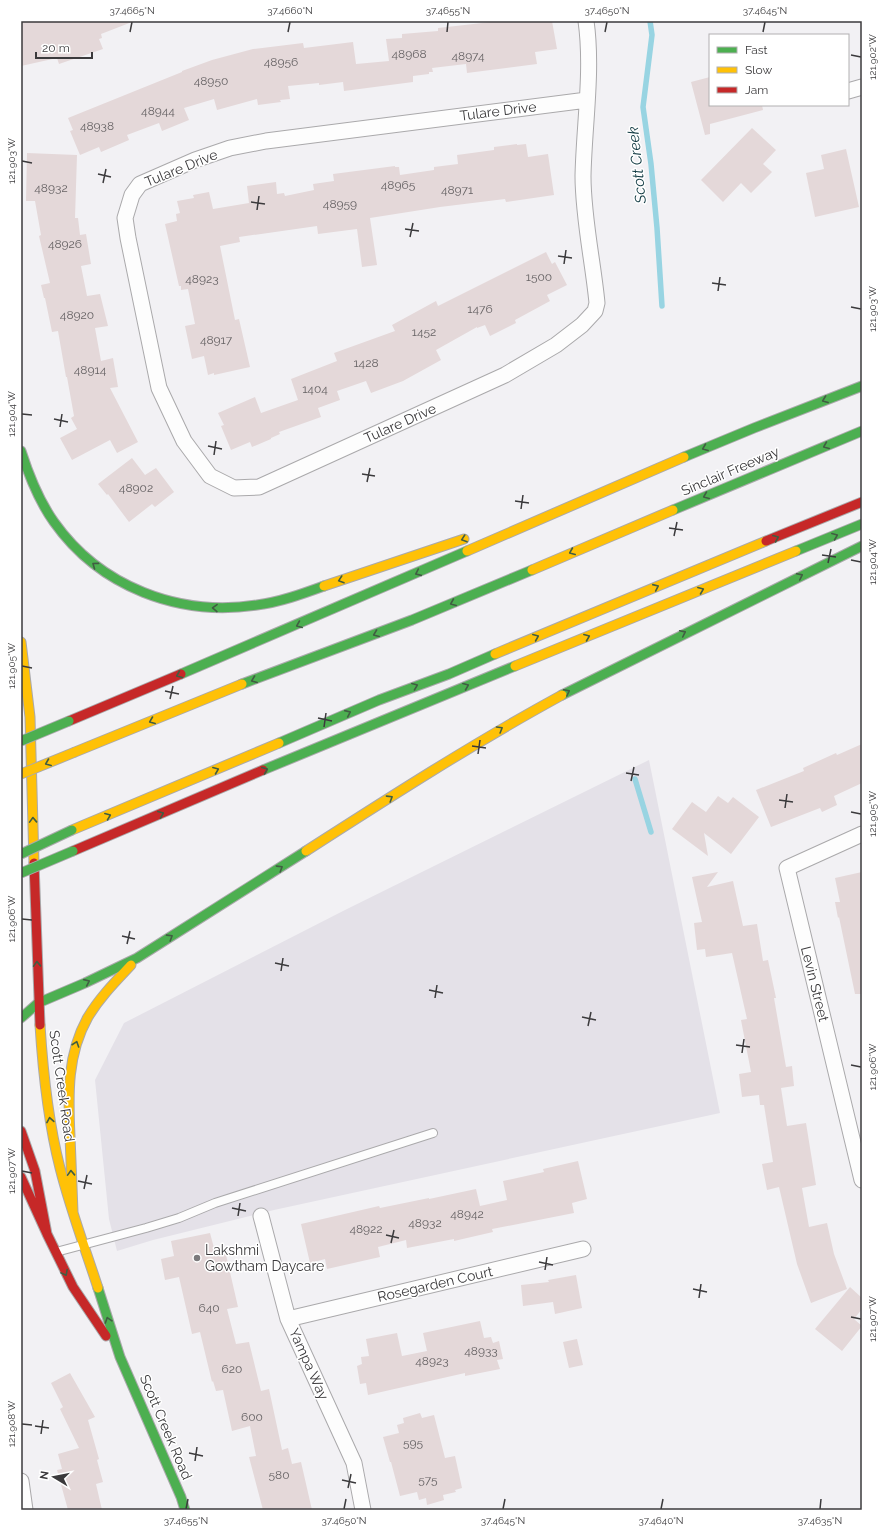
<svg xmlns="http://www.w3.org/2000/svg" width="883" height="1531" font-family="Raleway,sans-serif">
  <style>
    .built { fill: #e4e1e8 }
    .lines { fill: none; stroke-linecap: round; stroke-linejoin: round }
    .stream { stroke: #98d4e2; stroke-width: 5.5 }
    .building { fill: #e4d8d9 }
    .lane-casing { stroke: #aaa9ab; stroke-width: 10 }
    .street-casing { stroke: #aaa9ab; stroke-width: 17 }
    .fast-casing { stroke: #aaa9ab; stroke-width: 11 }
    .slow-casing { stroke: #aaa9ab; stroke-width: 11 }
    .jam-casing { stroke: #aaa9ab; stroke-width: 11 }
    .lane { stroke: #fdfdfd; stroke-width: 8 }
    .street { stroke: #fdfdfd; stroke-width: 15 }
    .fast { stroke: #4caf50; stroke-width: 9 }
    .slow { stroke: #ffc107; stroke-width: 9 }
    .jam { stroke: #c62828; stroke-width: 9 }
    .fast-bridge-casing { stroke: #aaa9ab; stroke-width: 11; stroke-linecap: butt }
    .slow-bridge-casing { stroke: #aaa9ab; stroke-width: 11; stroke-linecap: butt }
    .fast-bridge { stroke: #4caf50; stroke-width: 9 }
    .slow-bridge { stroke: #ffc107; stroke-width: 9 }
    .oneway { stroke: #405d42 }
    .ticks { fill: none; stroke: #3b3a3c; stroke-width: 1.5 }
    .poi-dot { fill: #7b7a7c; stroke: #fff; stroke-width: 1.5 }
    .labels { text-anchor: middle; dominant-baseline: central; stroke-width: 3; stroke-linejoin: round; paint-order: stroke }
    .number-label { font-size: 12px; fill: #676365 }
    .street-label { font-size: 14px; fill: #3b3a3c; stroke: #fff }
    .poi-label { font-size: 14px; fill: #3b3a3c; stroke: #fff; text-anchor: start }
    .water-label { font-size: 15px; font-style: italic; fill: #103941; stroke: #fff }
    .neatline { fill: none; stroke: #3b3a3c; stroke-width: 1.5 }
    .ticks-label { font-size: 10px; text-anchor: middle; fill: #3b3a3c }
  </style>
  <rect width="100%" height="100%" fill="#f2f1f4"/>
  <path class="built" d="M649 760 720 1113 274 1210 153 1240 117 1251 109 1219 95 1080 124 1023 345 910Z"/>
  <g class="lines">
    <path class="stream" d="M650 21 652 35 643 107 651 164 657 228 662 306
      M635 779 651 832"/>
  </g>
  <path class="building" d="M21 21H131L132 22 101 34 102 38 99 39 103 49 59 64 57 58 21 66Z
    M500 21H552L557 49 535 52 537 64 467 73 466 64 432 68 433 72H429V74L413 76V82L344 91 343 82 319 85V83L288 86 290 99 280 100 281 102 258 105 257 99 217 110 214 99 184 108 189 120 162 131 159 123 127 135 129 140 101 152 99 147 80 155 70 131 73 130 68 118 182 72V71L212 60 253 49 303 43 304 48 353 42 356 64 389 61 386 39 402 38V34L438 31V28Z
    M710 77V105H762L763 110 710 124V134L705 135 691 82Z
    M752 128 776 150 763 164 772 172 751 193 741 183 723 202 701 180Z
    M517 144V145L526 144 528 157 548 154 554 195 506 202 505 199 440 207 370 218 377 265 362 267 357 229 318 234 317 226 239 237 240 242 220 246 235 320 239 319 250 367 214 375V373L208 375 204 356 192 359 185 326 195 324 188 289 181 290V286H179L165 224 177 221 176 214 180 213 177 201 194 198 193 195 209 192 213 209 249 203 247 186 276 182 277 194 284 193 285 196 314 190 313 184 334 181 333 174 395 166V167H399L400 175 434 170V167L458 164 457 155 494 150V147Z
    M846 149 859 207 815 217 806 173 824 169 821 155Z
    M27 153 77 155 75 218H78L80 235 86 234 91 264 81 266 87 296 100 294 108 326 95 328 101 361 113 358 118 387 110 388 138 442 117 453 110 440 72 460 60 438 77 429 71 418 74 416 67 377H66L58 331 52 332 45 298H44L41 285 50 283 39 236 41 235 35 201H26Z
    M546 252 552 264 555 262 567 285 547 295 550 301 515 320 516 323 490 336 485 325 477 328V327L436 350 441 360 403 381 371 393 366 381 337 391 340 400 318 408 321 417 279 432 280 434 271 438V439L252 447 250 442 231 450 221 426 224 425 218 413 255 397 261 413 298 400 291 379 337 361 334 353 395 331 392 325 436 301 438 306Z
    M132 458 145 475 156 468 174 492 155 507 152 504 129 522 108 494 107 495 98 484Z
    M862 744V783L834 796 837 805 822 812 820 808 771 827 756 790 804 771 803 768 836 753 837 755Z
    M718 796 728 803 733 797 759 817 731 854 704 833 708 856 672 829 692 802 706 812Z
    M718 872 707 887 733 881 743 926 757 924 763 961 768 960 776 998H774L786 1067 792 1066 794 1086 781 1088 787 1126 806 1123 816 1185 802 1188 809 1227 827 1223 834 1254 847 1289 811 1303 797 1264 779 1187 767 1190 762 1164 773 1162 764 1105H760L759 1095 742 1097 739 1074 751 1072 741 1020 747 1019 732 953 706 957 705 949 697 950 694 923 702 922 692 877Z
    M862 872V994H855L839 917 838 918 835 902H840L835 878Z
    M578 1161 587 1199 572 1203 574 1213 492 1229 493 1232 454 1241V1239L407 1248 406 1240 378 1247 380 1257 327 1269 325 1259 310 1263 301 1224 379 1206 380 1208 429 1198V1199L476 1189 480 1206 507 1200 503 1181 544 1172 543 1169Z
    M210 1233 214 1248 224 1246 238 1307 227 1309 236 1344 249 1342 261 1391 269 1389 282 1450 288 1448 292 1464 301 1462 312 1510H263L249 1457 256 1456 250 1426 232 1431 223 1390 216 1391 213 1381 212 1382 200 1332 192 1334 179 1277 165 1280 161 1259 174 1256 171 1241Z
    M576 1275 582 1308 555 1314 553 1302 523 1306 521 1285 549 1282 548 1280Z
    M850 1287 862 1298V1309L854 1319 862 1326 842 1351 815 1329Z
    M480 1321 484 1338 491 1337 493 1343 499 1341 503 1359 497 1360 500 1369 465 1376V1373L368 1395 366 1383 360 1384 357 1366 362 1364 361 1357 369 1356 366 1339 397 1333 402 1356 427 1351 423 1333Z
    M577 1339 583 1365 569 1368 563 1342Z
    M70 1373 95 1417 88 1420 99 1459 97 1460 103 1482 96 1484 102 1510H68L57 1470 62 1469 58 1454 79 1448 60 1409 63 1407 51 1383Z
    M420 1413 422 1418 434 1415 445 1458 455 1456 462 1488 455 1490 456 1492 443 1495 444 1500 427 1505 426 1498 419 1500 417 1492 400 1496 391 1462H390L383 1437 399 1433 397 1425 404 1423 403 1418Z"/>
  <g class="lines">
    <defs>
      <path id="lane" d="M56 1252 146 1228 179 1218 215 1203 433 1133"/>
      <path id="street" d="M586 21C593 70 584 126 583 176 583 218 593 261 597 303L595 311 582 325 556 345 505 375 259 487 234 488 210 476 184 441 159 388 128 238 125 218 132 195 140 184 195 160 230 148 266 141 587 100
        M848 91 862 87
        M862 834 787 868 862 1180
        M261 1216 288 1319 354 1463 363 1510
        M288 1319 583 1249
        M21 1481 25 1510"/>
      <path id="fast" d="M21 451C29 476 39 501 54 522 100 587 179 617 257 605 280 602 302 594 324 586
        M684 457 754 428 862 386
        M673 510 862 431
        M796 551 862 524
        M181 674 467 551
        M242 684 412 620 532 570
        M562 695 862 546
        M279 743 379 700 449 674 495 654
        M263 770 515 666
        M21 1018 38 1003 85 983 137 958 306 851
        M98 1288 120 1357 181 1497 185 1510"/>
      <path id="slow" d="M467 551 684 457
        M532 570 673 510
        M324 586 464 539
        M21 642 30 717 34 863
        M495 654 766 541
        M515 666 796 551
        M75 752 242 684
        M72 830 279 743
        M306 851C390 797 474 743 562 695
        M40 1025C43 1073 48 1121 60 1168 70 1208 85 1248 98 1288
        M73 1212C72 1187 71 1161 70 1136 68 1094 67 1054 88 1017 100 997 116 981 131 965"/>
      <path id="jam" d="M766 541 862 502
        M69 721 181 674
        M73 851 263 770
        M34 863 40 1025
        M21 1131 35 1171 47 1234 73 1287 106 1336
        M21 1177 47 1234"/>
    </defs>
    <use href="#lane" class="lane-casing"/>
    <use href="#street" class="street-casing"/>
    <use href="#fast" class="fast-casing"/>
    <use href="#slow" class="slow-casing"/>
    <use href="#jam" class="jam-casing"/>
    <use href="#lane" class="lane"/>
    <use href="#street" class="street"/>
    <use href="#fast" class="fast"/>
    <use href="#slow" class="slow"/>
    <use href="#jam" class="jam"/>
    <defs>
      <path id="fast-bridge" d="M21 741 69 721
        M21 854 72 830
        M21 873 73 851"/>
      <path id="slow-bridge" d="M21 774 75 752"/>
    </defs>
    <use href="#fast-bridge" class="fast-bridge-casing"/>
    <use href="#slow-bridge" class="slow-bridge-casing"/>
    <use href="#fast-bridge" class="fast-bridge"/>
    <use href="#slow-bridge" class="slow-bridge"/>
  </g>
  <defs><path id="oneway-chevron" d="M-2-3.5L2.5 0L-2 3.5" fill="none" stroke-width="1.6" stroke-linecap="round" stroke-linejoin="round"/></defs>
  <g class="oneway">
    <use href="#oneway-chevron" transform="translate(825 400) rotate(159)"/>
    <use href="#oneway-chevron" transform="translate(826 446) rotate(157)"/>
    <use href="#oneway-chevron" transform="translate(705 448) rotate(158)"/>
    <use href="#oneway-chevron" transform="translate(706 496) rotate(157)"/>
    <use href="#oneway-chevron" transform="translate(835 536) rotate(-22)"/>
    <use href="#oneway-chevron" transform="translate(776 538) rotate(-22)"/>
    <use href="#oneway-chevron" transform="translate(464 539) rotate(161)"/>
    <use href="#oneway-chevron" transform="translate(572 552) rotate(157)"/>
    <use href="#oneway-chevron" transform="translate(95 565) rotate(-144)"/>
    <use href="#oneway-chevron" transform="translate(418 573) rotate(156)"/>
    <use href="#oneway-chevron" transform="translate(800 576) rotate(-26)"/>
    <use href="#oneway-chevron" transform="translate(341 580) rotate(161)"/>
    <use href="#oneway-chevron" transform="translate(656 587) rotate(-24)"/>
    <use href="#oneway-chevron" transform="translate(701 590) rotate(-22)"/>
    <use href="#oneway-chevron" transform="translate(453 603) rotate(157)"/>
    <use href="#oneway-chevron" transform="translate(215 608) rotate(-179)"/>
    <use href="#oneway-chevron" transform="translate(299 625) rotate(157)"/>
    <use href="#oneway-chevron" transform="translate(683 633) rotate(-26)"/>
    <use href="#oneway-chevron" transform="translate(376 634) rotate(159)"/>
    <use href="#oneway-chevron" transform="translate(536 637) rotate(-23)"/>
    <use href="#oneway-chevron" transform="translate(587 637) rotate(-22)"/>
    <use href="#oneway-chevron" transform="translate(179 675) rotate(157)"/>
    <use href="#oneway-chevron" transform="translate(254 680) rotate(159)"/>
    <use href="#oneway-chevron" transform="translate(415 686) rotate(-21)"/>
    <use href="#oneway-chevron" transform="translate(466 686) rotate(-22)"/>
    <use href="#oneway-chevron" transform="translate(567 692) rotate(-27)"/>
    <use href="#oneway-chevron" transform="translate(348 713) rotate(-24)"/>
    <use href="#oneway-chevron" transform="translate(152 721) rotate(158)"/>
    <use href="#oneway-chevron" transform="translate(500 729) rotate(-31)"/>
    <use href="#oneway-chevron" transform="translate(48 763) rotate(158)"/>
    <use href="#oneway-chevron" transform="translate(216 770) rotate(-22)"/>
    <use href="#oneway-chevron" transform="translate(265 770) rotate(-23)"/>
    <use href="#oneway-chevron" transform="translate(390 798) rotate(-32)"/>
    <use href="#oneway-chevron" transform="translate(161 814) rotate(-23)"/>
    <use href="#oneway-chevron" transform="translate(108 816) rotate(-22)"/>
    <use href="#oneway-chevron" transform="translate(33 820) rotate(-92)"/>
    <use href="#oneway-chevron" transform="translate(280 868) rotate(-32)"/>
    <use href="#oneway-chevron" transform="translate(170 937) rotate(-32)"/>
    <use href="#oneway-chevron" transform="translate(37 964) rotate(-92)"/>
    <use href="#oneway-chevron" transform="translate(87 982) rotate(-24)"/>
    <use href="#oneway-chevron" transform="translate(76 1044) rotate(-71)"/>
    <use href="#oneway-chevron" transform="translate(50 1120) rotate(-100)"/>
    <use href="#oneway-chevron" transform="translate(71 1173) rotate(-92)"/>
    <use href="#oneway-chevron" transform="translate(65 1273) rotate(62)"/>
    <use href="#oneway-chevron" transform="translate(108 1320) rotate(-108)"/>
  </g>
  <path class="ticks" d="M130 32 132 22M288 32 290 22M447 32 448 22M605 32 607 22M763 32 765 22M851 55 861 57M22 161 32 163M98 174 111 177M103 183 106 169M251 202 265 204M257 210 259 196M405 229 419 231M410 237 413 223M558 256 572 258M564 264 566 250M712 283 726 285M718 291 720 277M851 307 861 309M22 414 32 415M54 419 68 422M60 427 62 414M208 446 222 449M214 455 216 441M362 474 375 476M367 482 370 468M515 501 529 503M521 509 523 495M669 528 683 530M674 536 677 522M822 555 836 557M851 560 861 562M828 563 831 549M22 666 32 668M165 691 179 694M170 699 173 686M318 718 332 721M324 727 326 713M472 746 486 748M478 754 480 740M626 773 639 775M631 781 634 767M779 800 793 802M785 808 787 794M851 812 861 814M22 919 32 920M122 936 135 939M127 944 130 931M275 963 289 966M281 971 283 958M429 990 443 993M435 998 437 985M582 1017 596 1020M588 1026 591 1012M736 1045 750 1047M742 1053 744 1039M851 1065 861 1067M22 1171 32 1173M78 1181 92 1184M84 1189 87 1175M232 1208 246 1211M238 1216 240 1203M386 1235 399 1238M391 1243 394 1230M539 1262 553 1265M545 1270 547 1257M693 1289 707 1292M699 1298 701 1284M851 1317 861 1319M22 1424 32 1425M35 1426 49 1428M41 1434 43 1420M189 1453 203 1456M195 1461 197 1447M342 1480 356 1483M348 1488 351 1474M186 1509 188 1499M344 1509 346 1499M503 1509 505 1499M661 1509 663 1499M820 1509 821 1499"/>
  <circle class="poi-dot" cx="197" cy="1258" r="4"/>
  <g class="labels">
    <g class="number-label">
      <text x="409" y="54">48968</text>
      <text x="468" y="56">48974</text>
      <text x="281" y="62">48956</text>
      <text x="211" y="81">48950</text>
      <text x="158" y="111">48944</text>
      <text x="97" y="126">48938</text>
      <text x="398" y="185">48965</text>
      <text x="51" y="188">48932</text>
      <text x="457" y="190">48971</text>
      <text x="340" y="204">48959</text>
      <text x="65" y="244">48926</text>
      <text x="539" y="277">1500</text>
      <text x="202" y="279">48923</text>
      <text x="480" y="309">1476</text>
      <text x="77" y="315">48920</text>
      <text x="424" y="332">1452</text>
      <text x="216" y="340">48917</text>
      <text x="366" y="363">1428</text>
      <text x="90" y="370">48914</text>
      <text x="315" y="389">1404</text>
      <text x="136" y="488">48902</text>
      <text x="467" y="1214">48942</text>
      <text x="425" y="1223">48932</text>
      <text x="366" y="1229">48922</text>
      <text x="209" y="1308">640</text>
      <text x="481" y="1351">48933</text>
      <text x="432" y="1361">48923</text>
      <text x="232" y="1369">620</text>
      <text x="252" y="1417">600</text>
      <text x="413" y="1443">595</text>
      <text x="279" y="1475">580</text>
      <text x="428" y="1480">575</text>
    </g>
    <g class="street-label">
      <text transform="translate(498 111) rotate(-7)">Tulare Drive</text>
      <text transform="translate(181 168) rotate(-22)">Tulare Drive</text>
      <text transform="translate(400 423) rotate(-24)">Tulare Drive</text>
      <text transform="translate(730 471) rotate(-23)">Sinclair Freeway</text>
      <text transform="translate(815 984) rotate(76)">Levin Street</text>
      <text transform="translate(62 1086) rotate(82)">Scott Creek Road</text>
      <text transform="translate(435 1284) rotate(-13)">Rosegarden Court</text>
      <text transform="translate(309 1364) rotate(66)">Yampa Way</text>
      <text transform="translate(166 1427) rotate(67)">Scott Creek Road</text>
    </g>
    <g class="poi-label">
      <text x="205" y="1250">Lakshmi<tspan x="205" dy="16">Gowtham Daycare</tspan></text>
    </g>
    <g class="water-label">
      <text transform="translate(637 165) rotate(-96)">Scott Creek</text>
    </g>
  </g>
  <rect width="883" height="1531" fill="none" stroke="#ffffff" stroke-width="44"/>
  <rect x="709" y="34" width="140" height="72" fill="#ffffff" stroke="#b1b0b1"/>
  <rect x="717" y="47" width="20" height="6" fill="#4caf50" stroke="#b1b0b1"/>
  <text x="745" y="54" font-size="12" fill="#3b3a3c">Fast</text>
  <rect x="717" y="67" width="20" height="6" fill="#ffc107" stroke="#b1b0b1"/>
  <text x="745" y="74" font-size="12" fill="#3b3a3c">Slow</text>
  <rect x="717" y="87" width="20" height="6" fill="#c62828" stroke="#b1b0b1"/>
  <text x="745" y="94" font-size="12" fill="#3b3a3c">Jam</text>
  <g transform="translate(54 1477) rotate(280)" stroke="#ffffff" stroke-width="3" paint-order="stroke">
  <path d="M0-3L7 15L0 10L-7 15Z" fill="#3b3a3c"/>
  <text y="-6" font-size="11" font-weight="bold" text-anchor="middle" fill="#3b3a3c">N</text>
  </g>
  <path d="M36 52v6h56v-6" fill="none" stroke="#3b3a3c" stroke-width="2"/>
  <text x="42" y="52" font-size="12" fill="#3b3a3c" stroke="#ffffff" stroke-width="3" paint-order="stroke">20 m</text>
  <rect x="22" y="22" width="839" height="1487" class="neatline"/>
  <g class="ticks-label">
    <text x="132" y="14">37.4665°N</text>
    <text x="290" y="14">37.4660°N</text>
    <text x="448" y="14">37.4655°N</text>
    <text x="607" y="14">37.4650°N</text>
    <text x="765" y="14">37.4645°N</text>
    <text transform="translate(872 57) rotate(-90)" y="4">121.902°W</text>
    <text transform="translate(11 161) rotate(-90)" y="4">121.903°W</text>
    <text transform="translate(872 309) rotate(-90)" y="4">121.903°W</text>
    <text transform="translate(11 414) rotate(-90)" y="4">121.904°W</text>
    <text transform="translate(872 562) rotate(-90)" y="4">121.904°W</text>
    <text transform="translate(11 666) rotate(-90)" y="4">121.905°W</text>
    <text transform="translate(872 814) rotate(-90)" y="4">121.905°W</text>
    <text transform="translate(11 919) rotate(-90)" y="4">121.906°W</text>
    <text transform="translate(872 1067) rotate(-90)" y="4">121.906°W</text>
    <text transform="translate(11 1171) rotate(-90)" y="4">121.907°W</text>
    <text transform="translate(872 1319) rotate(-90)" y="4">121.907°W</text>
    <text transform="translate(11 1424) rotate(-90)" y="4">121.908°W</text>
    <text x="186" y="1524">37.4655°N</text>
    <text x="344" y="1524">37.4650°N</text>
    <text x="503" y="1524">37.4645°N</text>
    <text x="661" y="1524">37.4640°N</text>
    <text x="820" y="1524">37.4635°N</text>
  </g>
</svg>
